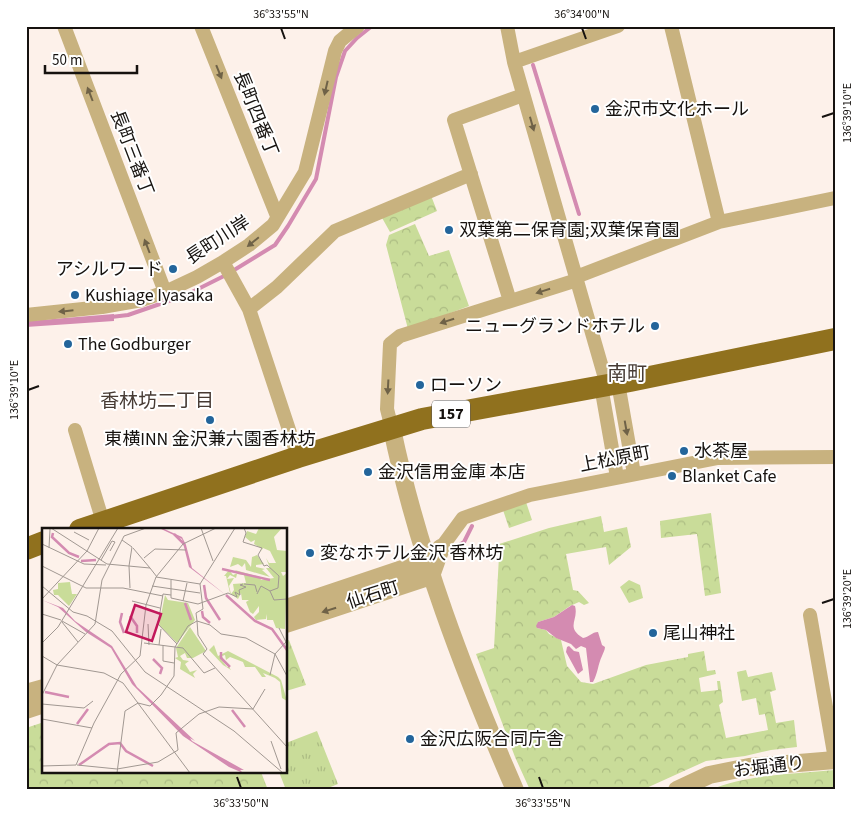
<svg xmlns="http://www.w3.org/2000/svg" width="861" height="816" font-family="'Source Sans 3','Noto Sans JP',sans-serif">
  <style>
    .grass { fill: url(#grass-tufts) }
    .forest { fill: url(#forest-crowns) }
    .water { fill: #d48bb1 }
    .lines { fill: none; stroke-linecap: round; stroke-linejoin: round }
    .stream { stroke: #d48bb1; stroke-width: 4 }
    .minor { stroke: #c8b27f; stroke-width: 14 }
    .tertiary { stroke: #c8b27f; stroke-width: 18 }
    .trunk { stroke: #90711e; stroke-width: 22 }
    .oneway { fill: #6f6247 }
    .ticks { fill: none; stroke: #16120f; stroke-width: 2 }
    .poi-dot { fill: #23659b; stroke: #fff; stroke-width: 2 }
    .labels { text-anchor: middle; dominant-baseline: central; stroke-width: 4; stroke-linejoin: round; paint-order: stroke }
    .shield { fill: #fff; stroke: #5c5957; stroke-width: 1 }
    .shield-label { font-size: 16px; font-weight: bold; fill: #16120f }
    .poi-label { font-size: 18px; fill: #16120f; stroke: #fff; text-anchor: start }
    .street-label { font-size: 18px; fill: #16120f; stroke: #fff }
    .neighbourhood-label { font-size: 19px; fill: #473b34; stroke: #fff }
    .quarter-label { font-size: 20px; fill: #473b34; stroke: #fff }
    .inset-river { fill: none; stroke: #d48bb1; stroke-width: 2.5 }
    .inset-road { fill: none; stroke: #a19892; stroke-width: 1 }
    .view { fill: #c2185b; fill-opacity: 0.15; stroke: #c2185b; stroke-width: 2.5 }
    .inset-edge { fill: none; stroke: #16120f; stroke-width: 2.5 }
    .neatline { fill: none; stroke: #16120f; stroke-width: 2 }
    .ticks-label { font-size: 12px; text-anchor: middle; fill: #16120f }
  </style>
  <defs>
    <pattern id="grass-tufts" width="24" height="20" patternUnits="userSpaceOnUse" patternTransform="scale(1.25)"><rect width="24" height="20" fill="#c9dc99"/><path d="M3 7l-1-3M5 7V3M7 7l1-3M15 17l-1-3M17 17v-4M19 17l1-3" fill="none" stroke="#acbc83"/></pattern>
    <pattern id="forest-crowns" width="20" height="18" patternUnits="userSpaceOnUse" patternTransform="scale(1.25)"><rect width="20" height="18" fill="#c9dc99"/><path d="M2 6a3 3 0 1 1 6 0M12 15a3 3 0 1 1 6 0" fill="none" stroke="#acbc83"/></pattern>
  </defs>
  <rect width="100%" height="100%" fill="#fdf1ea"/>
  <path class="grass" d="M317 731 338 784 323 790H286L279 772H286V743Z"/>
  <path class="forest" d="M430 193 437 211 390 232 381 216Z
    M415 224 429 256 449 250 469 306 408 329 386 245 389 235Z
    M526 502 532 520 509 528 503 510Z
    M711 513 721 593 705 596 697 534 661 538 660 521Z
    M601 516 604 532 627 527 631 547 609 565 606 547 566 554 573 590 578 591 589 603 584 605 579 602 570 606 554 617 538 622 537 628 546 630 549 634 561 640 567 666 581 682 593 684 646 665 688 657V654L704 651 707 671 715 670 716 674 699 678 701 692 718 690 717 681H720L723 702 719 705 726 738 768 730 765 714 759 715 756 698 742 701 737 672 746 670 748 677 772 672 776 690 770 692 776 723 794 720 797 747 771 750 745 756 706 761 642 790H530L515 757 476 654 494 648 499 556 496 545 549 528Z
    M629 580 640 585 643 598 629 603 620 587Z
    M289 640 306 685 286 691V641Z
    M44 722V772H261L268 790H26V728Z
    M835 770V790H710C748 774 794 774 835 770Z"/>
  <path class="water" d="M114 314V321L26 327V322L28 321Z
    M572 605 575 606C579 620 565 627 583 638 589 637 592 632 598 632L602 645 605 647C605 650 603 653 602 656 598 664 598 673 593 682H590L586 648 581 646 576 649 571 644 556 638 546 630 537 628 536 626 538 622 554 617Z
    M569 646 574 651 579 652 583 670 578 674 566 652 567 647Z"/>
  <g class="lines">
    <path class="stream" d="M533 65 579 214
      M111 317 128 315 186 295 226 275 275 245 288 226 316 179 336 77 345 51 357 38 372 26
      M452 550 464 542 472 526"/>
    <path class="minor" d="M64 26 165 292
      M201 26 277 216
      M507 26 514 62 607 385
      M671 26 719 222
      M514 62 618 26
      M223 262 249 309 298 457
      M576 277 719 222 835 198
      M510 301 454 120 523 95
      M249 309 277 287 335 231 471 174
      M26 315 102 307 142 300 165 292 197 277 223 262 249 245 273 225 305 172 335 51 340 41 358 26
      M618 383 634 474
      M601 386 617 477
      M392 429 387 409 390 344 400 336 577 280
      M75 430 103 522
      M433 555 441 548 463 518 530 495 718 458 835 457
      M810 615 835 759"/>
    <path class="tertiary" d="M392 429C418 553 464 673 515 790
      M286 608 426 561
      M286 624 431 576 441 548
      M26 693 44 688
      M26 710 44 704
      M677 790 709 775 749 767 835 760"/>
    <path class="trunk" d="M80 530 298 457 422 419 630 381 835 339
      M26 549 44 542"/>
  </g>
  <defs><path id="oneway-solid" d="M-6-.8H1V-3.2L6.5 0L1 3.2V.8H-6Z" transform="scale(1.25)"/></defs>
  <g class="oneway">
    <use href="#oneway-solid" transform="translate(219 72) rotate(68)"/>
    <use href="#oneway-solid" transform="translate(326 88) rotate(103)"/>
    <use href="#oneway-solid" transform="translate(90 94) rotate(-111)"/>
    <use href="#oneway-solid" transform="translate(532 124) rotate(74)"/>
    <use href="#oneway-solid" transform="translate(253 242) rotate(141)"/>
    <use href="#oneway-solid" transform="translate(147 246) rotate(-111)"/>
    <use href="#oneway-solid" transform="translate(543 291) rotate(162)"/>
    <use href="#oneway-solid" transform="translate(66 311) rotate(174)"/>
    <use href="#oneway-solid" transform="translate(447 321) rotate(162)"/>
    <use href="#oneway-solid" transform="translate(388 387) rotate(93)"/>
    <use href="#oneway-solid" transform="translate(626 428) rotate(80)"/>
    <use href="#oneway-solid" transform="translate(329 610) rotate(162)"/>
  </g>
  <path class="ticks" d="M281 28 285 39M582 28 586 39M822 117 834 113M28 390 39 386M822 603 834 599M237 777 241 788M539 777 543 788"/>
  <g class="poi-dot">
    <circle cx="595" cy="109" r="5"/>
    <circle cx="449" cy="230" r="5"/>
    <circle cx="173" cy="269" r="5"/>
    <circle cx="75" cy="295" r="5"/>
    <circle cx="655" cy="326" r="5"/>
    <circle cx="68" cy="344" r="5"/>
    <circle cx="420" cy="385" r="5"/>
    <circle cx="210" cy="420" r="5"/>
    <circle cx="684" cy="451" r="5"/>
    <circle cx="368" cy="472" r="5"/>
    <circle cx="672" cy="476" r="5"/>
    <circle cx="310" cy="553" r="5"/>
    <circle cx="653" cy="633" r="5"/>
    <circle cx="410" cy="739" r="5"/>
  </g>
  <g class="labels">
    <rect class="shield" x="432" y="400.5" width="38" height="27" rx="4"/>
    <g class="shield-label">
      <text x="451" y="414">157</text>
    </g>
    <g class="poi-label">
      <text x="605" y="109">金沢市文化ホール</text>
      <text x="459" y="230">双葉第二保育園;双葉保育園</text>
      <text x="163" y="269" text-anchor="end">アシルワード</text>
      <text x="85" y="295">Kushiage Iyasaka</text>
      <text x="645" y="326" text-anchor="end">ニューグランドホテル</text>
      <text x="78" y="344">The Godburger</text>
      <text x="430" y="385">ローソン</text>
      <text x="210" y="439" text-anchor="middle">東横INN 金沢兼六園香林坊</text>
      <text x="694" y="451">水茶屋</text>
      <text x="378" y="472">金沢信用金庫 本店</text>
      <text x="682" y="476">Blanket Cafe</text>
      <text x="320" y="553">変なホテル金沢 香林坊</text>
      <text x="663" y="633">尾山神社</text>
      <text x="420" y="739">金沢広阪合同庁舎</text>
    </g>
    <g class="street-label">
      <text transform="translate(256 114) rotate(68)">長町四番丁</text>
      <text transform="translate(132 153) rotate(69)">長町三番丁</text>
      <text transform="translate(218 240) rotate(-33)">長町川岸</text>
      <text transform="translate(615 459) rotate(-11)">上松原町</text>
      <text transform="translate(373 595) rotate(-18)">仙石町</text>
      <text transform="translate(769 767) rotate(-7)">お堀通り</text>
    </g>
    <g class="neighbourhood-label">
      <text x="157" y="401">香林坊二丁目</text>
    </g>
    <g class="quarter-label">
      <text x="627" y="374">南町</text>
    </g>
  </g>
  <g transform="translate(42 528)">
    <rect width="245" height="245" fill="#fdf1ea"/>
    <path d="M217 0H240L232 9 235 22 245 23V44H239L241 48 245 45 243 101 234 100 231 92H225V86L224 91 214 92 212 89 217 84V78L211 86 208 84 204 74 207 72H200L199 65 196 71 188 65 184 48H182L187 42 191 47 196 45 193 42 218 49 219 52 232 50 224 40H228L224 30 227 35H234L228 23 221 20 218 25 220 21 212 16 213 12 209 14 203 9 205 3 214 6ZM195 46 202 47 204 55 191 56 192 62 189 66 187 58 192 50 185 51 188 47 194 50ZM215 27 222 36 214 37V39L223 41 220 42 228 49 204 42 203 35 200 39 196 36 188 39 191 29 204 32 209 39 210 29ZM28 54 30 66H35L27 78 16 67H12L11 62 16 61V55ZM123 67 126 72 146 75 153 92 135 115 117 97ZM148 99 164 123 151 130H145L143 125 138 128 141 132 147 133 143 136 148 144 155 142 151 146 153 150 138 141 139 134 133 130 136 129 134 120ZM172 117 176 128 186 123 236 149 239 152 245 173 240 170 238 154 233 150 221 145 224 149H220L213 139H203L201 134 188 129 184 132 183 127 180 128 181 131 178 130 185 139H187L189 142 181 137 167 122Z" fill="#c9dc99" fill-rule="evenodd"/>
    <path d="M117 0H120L140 9 144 17 150 40 185 68 147 39 140 11ZM0 72 21 80 33 93 70 118 95 159 153 213 148 210 150 213 202 242H198L201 245 187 239 141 208 90 156 69 120 44 104 16 79Z" fill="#d48bb1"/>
    <path class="inset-river" d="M11 5 10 9 27 25 37 29M132 6 143 17M39 33 54 32M180 41 228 52M162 57 164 70 178 92M184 67 213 93 230 101 245 122M143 75 149 92M160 83 161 89 168 95M80 85 78 94 82 105M88 88 95 98V105M179 124V130L188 139M111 131 120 140 118 146M3 164 27 169M190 182 203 199M35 196 46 181M37 237 67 216 78 215 84 223 111 238"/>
    <path class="inset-road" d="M9 0 65 36 108 40 115 49M159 0 171 33M202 0 204 5 201 14 220 20 216 27 222 38 225 37 237 48 236 60 228 63M32 4 47 12M80 12 90 19 87 38M0 16 42 36 64 37M7 20 8 1M91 20 108 40M45 23 57 0M102 30 113 21 144 22M59 32 70 13 73 14 68 23M0 38 44 60H81L121 68M87 38 88 60M114 49 141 16 174 0M129 52V70L156 76 186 65 195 69 193 64 198 67 197 62 204 59 198 57 201 56M158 56 161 81 154 85 155 93 168 97 179 106 204 110 233 126 244 114 237 100M158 56 193 0M202 56 213 57 215 64M0 58 31 84 45 88 70 103 103 144 192 203 241 245M110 58 158 65M215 66 219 58 228 63 232 72 245 71M129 67 121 66 116 96 135 116M0 71 45 23M90 73 118 80M141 73 145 55M0 86 19 92M20 93 43 106M20 94 36 114M106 96 107 117M0 115 16 99 76 0M102 115 133 119M117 117 119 101M121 117V133L132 135M133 119 141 120 162 145 173 140M133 119 146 98 155 93 156 107 165 121 161 126 245 219M233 126 245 148M0 128 15 137 62 145 81 155 148 245M228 147 233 126M0 167 15 137 53 96 60 52 82 8 104 0M96 175 108 178 119 167 132 148 133 119M0 176 42 180 51 173M211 181 223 161M0 191 50 200M229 213 239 241M35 237 75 241 116 234 136 222 134 205 157 186 177 179 211 181M0 238 34 237 52 195 79 146 98 128 104 77 114 49 158 56M75 245 83 183 96 175"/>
    <path class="view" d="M93 77 119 86 110 113 84 104Z"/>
    <rect width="245" height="245" class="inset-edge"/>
  </g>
  <rect width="861" height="816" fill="none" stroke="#ffffff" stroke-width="55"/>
  <path d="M45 65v8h92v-8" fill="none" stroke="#16120f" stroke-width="2.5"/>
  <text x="52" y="65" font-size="15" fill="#16120f" stroke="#ffffff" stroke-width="4" paint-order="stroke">50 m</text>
  <rect x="28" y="28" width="806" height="760" class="neatline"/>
  <g class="ticks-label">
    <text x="281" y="18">36°33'55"N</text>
    <text x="582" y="18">36°34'00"N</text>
    <text transform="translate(847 113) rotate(-90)" y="4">136°39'10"E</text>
    <text transform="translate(14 390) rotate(-90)" y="4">136°39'10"E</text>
    <text transform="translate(847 599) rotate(-90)" y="4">136°39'20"E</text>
    <text x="241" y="807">36°33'50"N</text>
    <text x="543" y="807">36°33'55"N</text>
  </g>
</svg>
